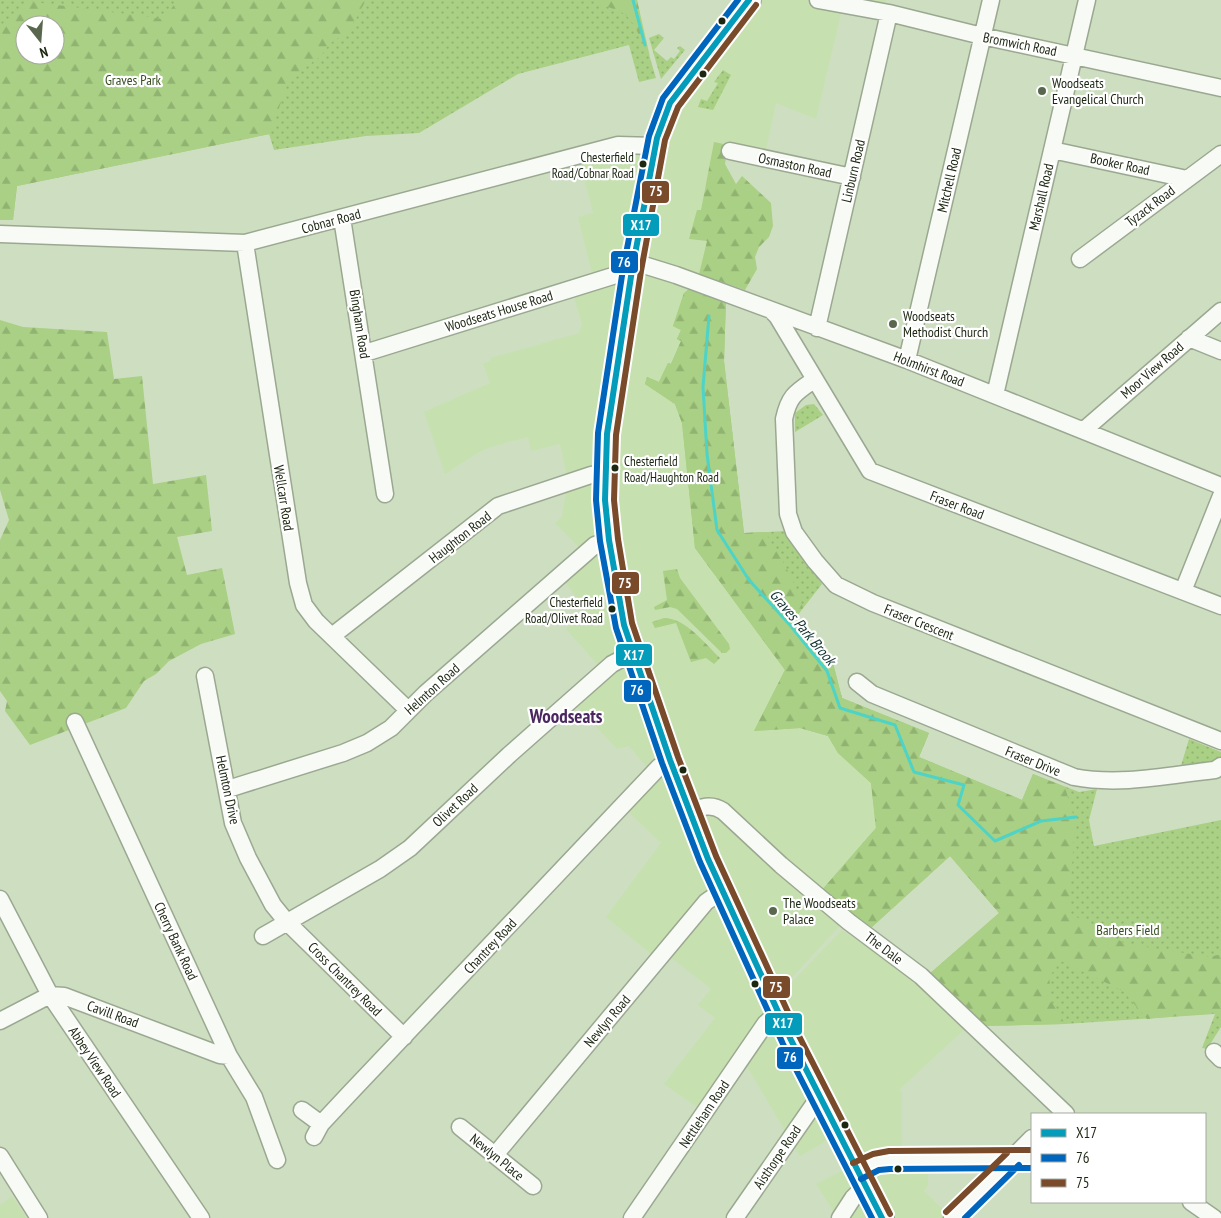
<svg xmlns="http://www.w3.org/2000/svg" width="1221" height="1218" font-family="'PT Sans Narrow',sans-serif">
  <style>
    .built { fill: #c6e0b0 }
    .green { fill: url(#green-dots); fill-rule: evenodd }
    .forest { fill: url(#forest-firs); fill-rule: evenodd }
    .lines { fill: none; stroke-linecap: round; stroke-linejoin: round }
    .stream { stroke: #4ed3c7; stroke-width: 3 }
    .minor-casing { stroke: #9ba891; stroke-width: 19 }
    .highway-casing { stroke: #9ba891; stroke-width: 26 }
    .minor { stroke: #f8faf6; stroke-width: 16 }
    .highway { stroke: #f8faf6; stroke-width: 24 }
    .bus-1-casing { stroke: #fff; stroke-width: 10 }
    .bus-2-casing { stroke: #fff; stroke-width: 10 }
    .bus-3-casing { stroke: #fff; stroke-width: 10 }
    .bus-1 { stroke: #039cbb; stroke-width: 6 }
    .bus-2 { stroke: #0065bd; stroke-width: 6 }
    .bus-3 { stroke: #7a4b2a; stroke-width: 6 }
    .bus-dot { fill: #1c2712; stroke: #fff; stroke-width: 2 }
    .poi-dot { fill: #5a674f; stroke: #fff; stroke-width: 2 }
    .labels { text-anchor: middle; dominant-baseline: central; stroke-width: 4.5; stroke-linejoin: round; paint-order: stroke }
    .bus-label { font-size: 13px; fill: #1c2712; stroke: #fff; text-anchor: end }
    .street-label { font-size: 14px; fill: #1c2712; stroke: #fff }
    .park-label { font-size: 14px; fill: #364e20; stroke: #fff }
    .poi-label { font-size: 14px; fill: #1c2712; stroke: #fff; text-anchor: start }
    .water-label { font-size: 15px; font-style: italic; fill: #0f302f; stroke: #fff }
    .district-label { font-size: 19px; font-weight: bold; fill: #4a275e; stroke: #fff }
    .line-badge { stroke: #fff; stroke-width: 2 }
    .badge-label { font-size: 14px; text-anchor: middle; font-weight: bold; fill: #fff }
  </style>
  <defs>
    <pattern id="green-dots" width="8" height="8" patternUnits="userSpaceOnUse" patternTransform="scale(1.25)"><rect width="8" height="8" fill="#a9d084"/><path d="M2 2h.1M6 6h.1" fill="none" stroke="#91b371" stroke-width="1.8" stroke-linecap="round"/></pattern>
    <pattern id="forest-firs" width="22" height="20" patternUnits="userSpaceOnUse" patternTransform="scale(1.25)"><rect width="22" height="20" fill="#a9d084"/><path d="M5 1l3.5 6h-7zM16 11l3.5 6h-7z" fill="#91b371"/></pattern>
  </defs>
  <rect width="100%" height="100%" fill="#cedfc1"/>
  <path class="built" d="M749 0H886L884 8 843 5 816 119 776 103 766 150 727 151 705 187 701 210 690 239 707 241 699 274 691 287 673 326 681 330 682 341 671 365 668 363 659 383 663 394 675 404 682 423 695 548 785 670 754 731 800 728 828 737 838 753 871 783 876 828 821 890 849 916 785 985 786 988 842 930 916 979 966 1028 899 1090 902 1093V1153L915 1173H928V1186L924 1191 952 1218H838L816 1184 854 1165 837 1135 800 1156 742 1058 704 1112 664 1084 715 1018 698 1005 711 989 664 952 658 960 606 917 661 843 619 803 647 767 629 746 617 749 573 702 605 673 566 629 586 610 557 571 580 548 555 523 562 517 568 480 560 444 531 451 528 437 494 446 481 451 445 474 424 412 490 383 483 364 490 361 491 358 579 333 582 324 574 297 575 283 593 277 578 217 593 213 579 156 655 146Z
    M12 1196 27 1218H0V1205Z"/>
  <path class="green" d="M0 0H637L645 41 656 78 639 82 629 45 518 74 419 133 366 136 274 150 269 134 17 186 13 220H0ZM25 25H55V55H25Z
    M659 34 664 38 654 50 667 61 671 57 674 59 680 51 677 48 680 46 685 50 661 79 649 38Z
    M723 70 731 75 713 110 698 107 701 99 707 101 718 83 714 82Z
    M684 293 726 300 724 361 744 533 787 531 822 584 793 621 833 663 842 698 929 733 919 757 1022 800 1033 774 1079 792 1097 789 1089 820 1094 846 1221 820V1027L1207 1049 1202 1048 1215 1014 1065 1024 982 1026 927 976 999 913 950 856 872 927 821 891 876 828 871 783 838 753 828 736 800 728 754 731 785 670 695 548 682 423 675 404 645 384 647 377 659 382 668 363 671 364 681 341 677 339 681 330 673 326Z
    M814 404 823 415 795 432V413L806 405Z
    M1189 739 1221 752V764L1180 769Z"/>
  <path class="forest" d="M178 0H366L349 31 329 44 321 56 289 79 270 134 17 186 13 220H0V26L27 1 163 19ZM25 25H55V55H25Z
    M592 0H637L650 57 634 25 625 14Z
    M714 142 728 145 725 164 736 184 742 176 771 203 773 226 769 237 759 247 755 257 757 269 745 290 699 274 707 241 689 239 697 210H701Z
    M691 287 726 300 724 361 744 533 765 532C780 556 795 580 803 608L793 621 833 663 842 698 929 733 919 757 1022 800 1033 774 1065 787 1075 821 1069 913 1126 944 1210 957 1221 954V1012L1147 1019 1123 991 1061 961 1049 977 1052 1002 1065 1024 982 1026 927 976 999 913 950 856 872 927 849 916 821 891 876 828 871 783 838 753 828 736 800 728 754 731 785 670 695 548 682 423 675 404 645 384 647 377 659 382 668 363 671 364 681 341 677 339 681 330 673 326 684 293Z
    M0 320 23 327 107 332 114 379 142 376 153 484 206 475 212 531 177 537 187 575 222 568 235 634 201 644 169 661 156 674 144 681 126 708 30 745 5 711 7 701 0 691V540L9 520 0 490Z
    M677 569 680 578 729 644 730 649 726 653H722L677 609 670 607 655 610 654 607 667 600 663 571Z
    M664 618C686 618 705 644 720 658L714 664 706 658 691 662 676 623 655 628 652 622Z"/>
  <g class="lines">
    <path class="stream" d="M633 0 645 45
      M709 316 703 387 707 454 717 530 749 580 790 625 827 671 840 708 895 725 914 772 964 785 958 805 995 841 1041 821 1076 817"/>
    <defs>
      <path id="minor" d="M818 0 889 13 982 36 1221 88
        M1052 150 1187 179
        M730 151 852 177
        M342 218 385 494
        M0 234 245 243 618 145 655 146
        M245 243 298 583 304 605 316 621 408 710
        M1080 259 1221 154
        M634 262 676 275 907 360 1221 486
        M771 310 777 316 870 471 1221 606
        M817 328 889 13
        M1189 338 1221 351
        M365 353 632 270
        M907 360 991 0
        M814 380C795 393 789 396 784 419L788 514 794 532 815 561 836 585 873 603 1221 741
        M995 395 1087 0
        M1084 430 1221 311
        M1183 591 1221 496
        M332 636 498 506 591 475 605 472
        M205 676 233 823 248 858 273 905 286 921 404 1037
        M857 682 872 694 1074 777C1120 786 1169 775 1215 770L1221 766
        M75 722 229 1056 254 1097 277 1160
        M228 789 343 753 367 743 391 728 426 693 595 545 609 540
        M689 812C701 807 711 803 723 811L781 865 849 922 921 976 1066 1114
        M0 899 50 995 201 1218
        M263 936 380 869 410 848 509 755 612 664 633 653
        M0 1021 50 995 64 996 220 1055 229 1056
        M1214 1052 1221 1059
        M302 1110 321 1124
        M460 1127 533 1186
        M314 1137 321 1124 349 1094 659 767 670 760
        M495 1155 706 902 723 890
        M0 1156 39 1218
        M857 1171 876 1162 889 1160 1032 1159
        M1191 1202 1214 1218
        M632 1218 765 1024 778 1012
        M735 1218 819 1097
        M840 1218 853 1198 865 1186
        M952 1218 1032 1138"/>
      <path id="highway" d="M749 0 670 103 657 138 632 270 607 434 605 500 609 540 624 625 670 760 708 859 791 1040 882 1218"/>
    </defs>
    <use href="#minor" class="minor-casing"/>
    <use href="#highway" class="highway-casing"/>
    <use href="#minor" class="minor"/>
    <use href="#highway" class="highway"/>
    <defs>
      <path id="bus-1" d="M749 0 670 103 657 138 632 270 607 434 605 500 609 540 624 625 670 760 708 859 791 1040 882 1218"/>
      <path id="bus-2" d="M738 0 663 98 649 136 623 269 598 433 596 500 600 541 616 628 662 763 700 862 783 1044 872 1218
        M861 1179 879 1170 890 1169 1032 1168
        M965 1218 1019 1165"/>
      <path id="bus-3" d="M756 5 678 107 665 140 641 271 616 435 614 500 618 539 632 623 678 757 716 856 799 1036 890 1214
        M853 1163 873 1154 889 1151 1032 1150
        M946 1212 1007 1153"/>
    </defs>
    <use href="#bus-1" class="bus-1-casing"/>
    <use href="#bus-2" class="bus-2-casing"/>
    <use href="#bus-3" class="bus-3-casing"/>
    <use href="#bus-1" class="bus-1"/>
    <use href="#bus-2" class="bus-2"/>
    <use href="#bus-3" class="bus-3"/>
  </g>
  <g class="bus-dot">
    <circle cx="722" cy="21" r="4.5"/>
    <circle cx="703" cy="74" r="4.5"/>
    <circle cx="643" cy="164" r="4.5"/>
    <circle cx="615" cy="468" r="4.5"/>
    <circle cx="612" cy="609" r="4.5"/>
    <circle cx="683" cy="770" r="4.5"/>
    <circle cx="755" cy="984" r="4.5"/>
    <circle cx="845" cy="1125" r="4.5"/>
    <circle cx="898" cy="1169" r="4.5"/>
  </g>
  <g class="poi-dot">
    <circle cx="1042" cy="91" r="5"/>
    <circle cx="893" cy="324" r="5"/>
    <circle cx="773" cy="911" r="5"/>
  </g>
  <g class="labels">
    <g class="bus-label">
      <text x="634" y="157">Chesterfield<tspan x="634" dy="16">Road/Cobnar Road</tspan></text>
      <text x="624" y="461" text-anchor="start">Chesterfield<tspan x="624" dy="16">Road/Haughton Road</tspan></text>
      <text x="603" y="602">Chesterfield<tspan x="603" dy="16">Road/Olivet Road</tspan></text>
    </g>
    <g class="street-label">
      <text transform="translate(1020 44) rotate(11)">Bromwich Road</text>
      <text transform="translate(1120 164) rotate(12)">Booker Road</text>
      <text transform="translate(795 165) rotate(12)">Osmaston Road</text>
      <text transform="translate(853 171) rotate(-77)">Linburn Road</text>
      <text transform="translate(949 180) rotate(-77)">Mitchell Road</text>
      <text transform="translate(1041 197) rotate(-77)">Marshall Road</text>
      <text transform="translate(1150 206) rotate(-37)">Tyzack Road</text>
      <text transform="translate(331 221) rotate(-15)">Cobnar Road</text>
      <text transform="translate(499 311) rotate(-17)">Woodseats House Road</text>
      <text transform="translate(360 324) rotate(81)">Bingham Road</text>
      <text transform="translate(929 369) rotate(21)">Holmhirst Road</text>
      <text transform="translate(1152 370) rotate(-41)">Moor View Road</text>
      <text transform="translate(284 498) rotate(81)">Wellcarr Road</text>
      <text transform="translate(957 505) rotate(21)">Fraser Road</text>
      <text transform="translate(460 537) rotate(-38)">Haughton Road</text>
      <text transform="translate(919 622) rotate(22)">Fraser Crescent</text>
      <text transform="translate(432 689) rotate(-42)">Helmton Road</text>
      <text transform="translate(1033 761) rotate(22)">Fraser Drive</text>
      <text transform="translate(228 790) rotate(78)">Helmton Drive</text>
      <text transform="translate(455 805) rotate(-43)">Olivet Road</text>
      <text transform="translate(176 941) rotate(65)">Cherry Bank Road</text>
      <text transform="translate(490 946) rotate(-47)">Chantrey Road</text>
      <text transform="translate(884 948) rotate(37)">The Dale</text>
      <text transform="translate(345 979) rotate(45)">Cross Chantrey Road</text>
      <text transform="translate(113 1014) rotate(20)">Cavill Road</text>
      <text transform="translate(607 1021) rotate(-50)">Newlyn Road</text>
      <text transform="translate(95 1062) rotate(56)">Abbey View Road</text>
      <text transform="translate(704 1114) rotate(-56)">Nettleham Road</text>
      <text transform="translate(497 1157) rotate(39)">Newlyn Place</text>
      <text transform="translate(777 1157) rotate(-56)">Aisthorpe Road</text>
    </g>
    <g class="park-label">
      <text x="133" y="80">Graves Park</text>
      <text x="1128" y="930">Barbers Field</text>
    </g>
    <g class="poi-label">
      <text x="1052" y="83">Woodseats<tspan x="1052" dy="16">Evangelical Church</tspan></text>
      <text x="903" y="316">Woodseats<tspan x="903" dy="16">Methodist Church</tspan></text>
      <text x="783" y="903">The Woodseats<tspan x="783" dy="16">Palace</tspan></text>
    </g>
    <g class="water-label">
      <text transform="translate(803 627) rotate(50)">Graves Park Brook</text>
    </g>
    <g class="district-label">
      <text x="566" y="716">Woodseats</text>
    </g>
  </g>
  <g class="line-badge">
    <rect x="641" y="180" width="29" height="24" rx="5" fill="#7a4b2a"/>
    <rect x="622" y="213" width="38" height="24" rx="5" fill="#039cbb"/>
    <rect x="610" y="250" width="29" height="24" rx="5" fill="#0065bd"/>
    <rect x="611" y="571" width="29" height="24" rx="5" fill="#7a4b2a"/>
    <rect x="615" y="643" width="38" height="24" rx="5" fill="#039cbb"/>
    <rect x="623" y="679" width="29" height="24" rx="5" fill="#0065bd"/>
    <rect x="762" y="975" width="29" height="24" rx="5" fill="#7a4b2a"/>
    <rect x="764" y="1012" width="39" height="24" rx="5" fill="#039cbb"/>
    <rect x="776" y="1046" width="28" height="24" rx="5" fill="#0065bd"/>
  </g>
  <g class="badge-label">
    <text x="656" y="196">75</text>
    <text x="641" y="230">X17</text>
    <text x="624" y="267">76</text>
    <text x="625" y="588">75</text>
    <text x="634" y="660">X17</text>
    <text x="637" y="695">76</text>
    <text x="776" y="992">75</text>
    <text x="783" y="1028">X17</text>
    <text x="790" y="1062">76</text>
  </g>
  <rect x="1031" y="1113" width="175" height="90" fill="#ffffff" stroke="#a4a9a0"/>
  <rect x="1041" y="1129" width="25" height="8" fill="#039cbb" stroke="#a4a9a0"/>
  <text x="1076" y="1138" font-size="15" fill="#1c2712">X17</text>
  <rect x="1041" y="1154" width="25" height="8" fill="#0065bd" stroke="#a4a9a0"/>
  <text x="1076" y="1163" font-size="15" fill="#1c2712">76</text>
  <rect x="1041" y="1179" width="25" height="8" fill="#7a4b2a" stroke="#a4a9a0"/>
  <text x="1076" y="1188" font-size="15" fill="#1c2712">75</text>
  <g transform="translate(40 40) rotate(163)"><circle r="24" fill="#ffffff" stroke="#a4a9a0"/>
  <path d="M0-4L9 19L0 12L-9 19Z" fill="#5a674f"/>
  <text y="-8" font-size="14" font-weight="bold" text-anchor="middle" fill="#1c2712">N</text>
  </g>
</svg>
